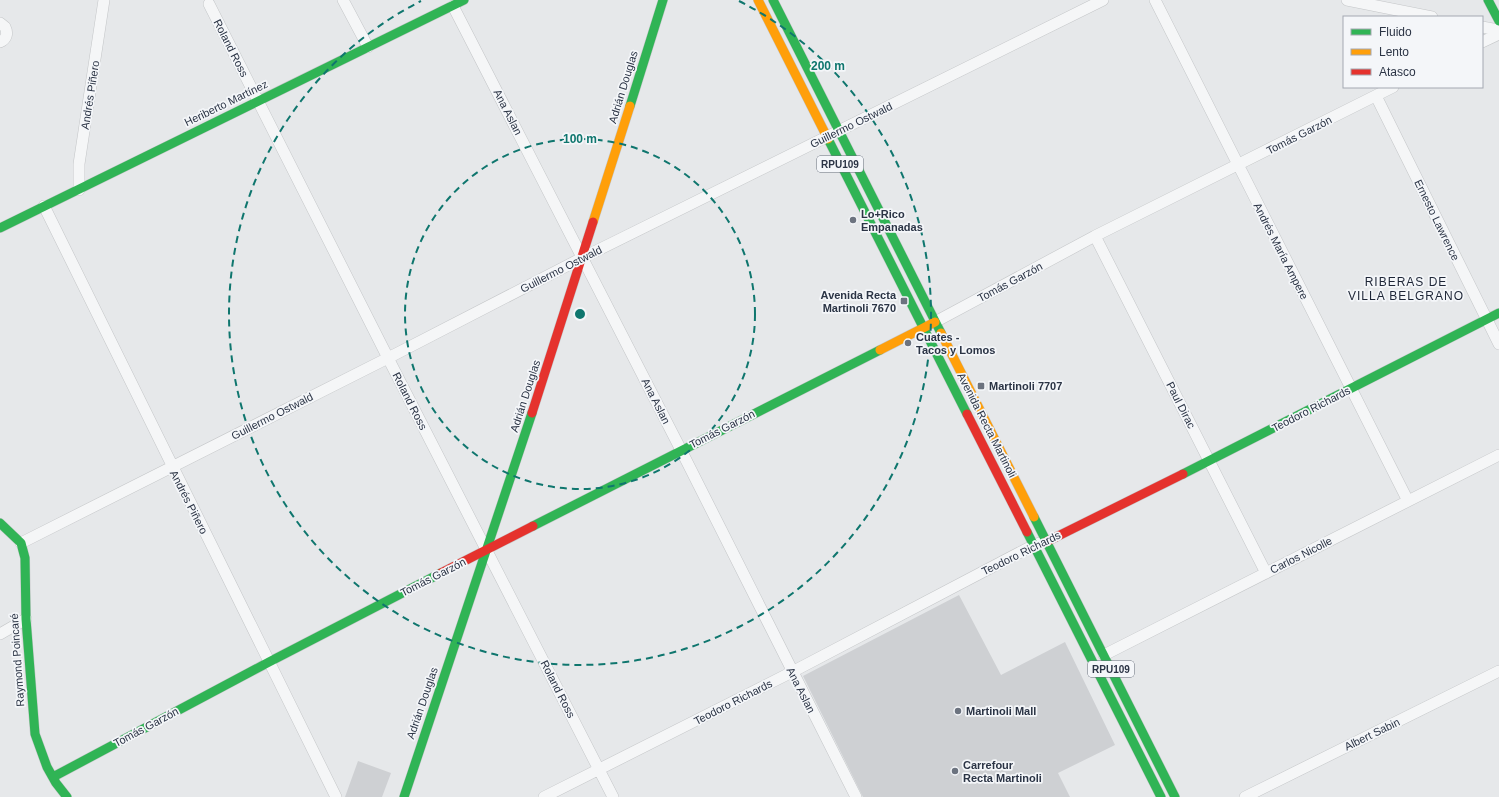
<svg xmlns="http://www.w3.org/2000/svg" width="1499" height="797" font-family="Arial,sans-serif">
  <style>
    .building { fill: #ced0d3 }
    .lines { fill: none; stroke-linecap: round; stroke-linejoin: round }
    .street-casing { stroke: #c4c6c8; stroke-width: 12 }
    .fast-casing { stroke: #c4c6c8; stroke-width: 10 }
    .slow-casing { stroke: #c4c6c8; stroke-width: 10 }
    .jam-casing { stroke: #c4c6c8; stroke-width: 10 }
    .street { stroke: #f5f6f7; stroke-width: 11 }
    .fast { stroke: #30b455; stroke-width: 9 }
    .slow { stroke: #ff9f0a; stroke-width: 9 }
    .jam { stroke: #e5322d; stroke-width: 9 }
    .ring { fill: none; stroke: #0f766e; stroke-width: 2; stroke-dasharray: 7 5 }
    .poi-dot { fill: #6c737f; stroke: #f4f6f9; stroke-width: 1.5 }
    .labels { text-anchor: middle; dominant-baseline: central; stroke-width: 3.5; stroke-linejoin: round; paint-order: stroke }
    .shield { fill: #f4f6f9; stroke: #676e7b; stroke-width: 1 }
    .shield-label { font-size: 10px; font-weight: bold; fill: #2b3445 }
    .street-label { font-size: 11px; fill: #2b3445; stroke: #f4f6f9 }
    .poi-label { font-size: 11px; font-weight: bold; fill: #2b3445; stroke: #f4f6f9; text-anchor: start }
    .neighbourhood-label { font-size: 12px; letter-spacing: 1px; fill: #1d2536; stroke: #f4f6f9 }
    .centre { fill: #0f766e; stroke: #f4f6f9; stroke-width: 2 }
    .ring-label { font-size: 12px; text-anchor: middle; font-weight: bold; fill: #0f766e; stroke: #f4f6f9; stroke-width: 3.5; stroke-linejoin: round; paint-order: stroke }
  </style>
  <rect width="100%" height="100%" fill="#e6e8ea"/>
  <path class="building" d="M959 595 1001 675 1065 642 1115 745 1058 773 1070 797H863L803 676Z
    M358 761 391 773 382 797H345Z"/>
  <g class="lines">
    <defs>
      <path id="street" d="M343 0 368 47
        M1155 0 1408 501
        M1347 0 1432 17
        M209 4 388 358 613 797
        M453 6 681 450 856 797
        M0 23 5 27C8 33 7 39 0 42
        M1482 27 1499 30
        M1482 42 1499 34
        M1376 96 1499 344
        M79 190V164L104 0
        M44 206 336 797
        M1095 236 1266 573
        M935 322 1095 236 1393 87
        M21 543 388 358 582 258 1103 0
        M0 634 26 619
        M1104 655 1499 455
        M544 797 792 672 1034 545 1040 543
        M1245 797 1499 671"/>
      <path id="fast" d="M773 0 941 333
        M1488 0 1499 21
        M630 106 663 0
        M828 139 967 414
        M0 228 464 0
        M1183 474 1499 313
        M1034 517 1175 797
        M0 523 21 543 25 558 26 619 35 734 47 767 56 783 67 797
        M533 526 880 350
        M1027 532 1161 797
        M53 777 269 662 441 573
        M404 797 532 413"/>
      <path id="slow" d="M758 0 828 139
        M593 222 630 106
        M941 333 1034 517
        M880 350 935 322"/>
      <path id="jam" d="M532 413 593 222
        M967 414 1027 532
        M1046 542 1183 474
        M441 573 533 526"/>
    </defs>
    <use href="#street" class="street-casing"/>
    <use href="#fast" class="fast-casing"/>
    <use href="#slow" class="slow-casing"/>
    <use href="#jam" class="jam-casing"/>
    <use href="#street" class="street"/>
    <use href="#fast" class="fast"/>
    <use href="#slow" class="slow"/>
    <use href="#jam" class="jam"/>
  </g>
  <g class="ring">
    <circle cx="580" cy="314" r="175"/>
    <path d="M739 1A351 351 0 1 1 421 1"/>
  </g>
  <g class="poi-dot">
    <circle cx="853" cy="220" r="4"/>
    <rect x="900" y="297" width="8" height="8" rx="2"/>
    <circle cx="908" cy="343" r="4"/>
    <rect x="977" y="382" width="8" height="8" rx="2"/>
    <circle cx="958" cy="711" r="4"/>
    <circle cx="955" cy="771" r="4"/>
  </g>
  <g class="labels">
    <g class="shield">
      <rect x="817" y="156" width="46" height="16" rx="3"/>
      <rect x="1088" y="661" width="46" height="16" rx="3"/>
    </g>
    <g class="shield-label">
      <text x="840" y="164">RPU109</text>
      <text x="1111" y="669">RPU109</text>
    </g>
    <g class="street-label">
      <text transform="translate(231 48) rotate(63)">Roland Ross</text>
      <text transform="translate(623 87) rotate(-73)">Adrián Douglas</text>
      <text transform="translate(90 95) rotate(-81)">Andrés Piñero</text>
      <text transform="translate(226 103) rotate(-26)">Heriberto Martínez</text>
      <text transform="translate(508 112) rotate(63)">Ana Aslan</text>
      <text transform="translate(851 125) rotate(-26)">Guillermo Ostwald</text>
      <text transform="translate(1299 135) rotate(-27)">Tomás Garzón</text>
      <text transform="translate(1437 220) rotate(64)">Ernesto Lawrence</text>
      <text transform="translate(1281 251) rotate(63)">Andrés María Ampere</text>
      <text transform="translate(561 269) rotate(-27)">Guillermo Ostwald</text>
      <text transform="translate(1010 282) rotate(-28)">Tomás Garzón</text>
      <text transform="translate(525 396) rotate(-72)">Adrián Douglas</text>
      <text transform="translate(410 401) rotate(63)">Roland Ross</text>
      <text transform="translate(656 401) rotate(63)">Ana Aslan</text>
      <text transform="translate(1181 405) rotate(63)">Paul Dirac</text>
      <text transform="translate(1311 409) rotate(-27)">Teodoro Richards</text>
      <text transform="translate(272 416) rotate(-27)">Guillermo Ostwald</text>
      <text transform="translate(987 425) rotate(63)">Avenida Recta Martinoli</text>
      <text transform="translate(722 429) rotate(-27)">Tomás Garzón</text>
      <text transform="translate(189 502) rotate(63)">Andrés Piñero</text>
      <text transform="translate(1021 553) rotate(-26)">Teodoro Richards</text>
      <text transform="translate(1301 555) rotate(-27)">Carlos Nicolle</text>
      <text transform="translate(433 577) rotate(-27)">Tomás Garzón</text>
      <text transform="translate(17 660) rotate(-94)">Raymond Poincaré</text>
      <text transform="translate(558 689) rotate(63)">Roland Ross</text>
      <text transform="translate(801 690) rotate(63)">Ana Aslan</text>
      <text transform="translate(733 702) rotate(-27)">Teodoro Richards</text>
      <text transform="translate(422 703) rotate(-71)">Adrián Douglas</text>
      <text transform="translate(146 727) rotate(-28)">Tomás Garzón</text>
      <text transform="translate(1372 734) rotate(-26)">Albert Sabin</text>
    </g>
    <g class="poi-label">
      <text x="861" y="214">Lo+Rico<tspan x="861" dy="13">Empanadas</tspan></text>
      <text x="896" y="295" text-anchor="end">Avenida Recta<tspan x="896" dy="13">Martinoli 7670</tspan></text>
      <text x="916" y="337">Cuates -<tspan x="916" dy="13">Tacos y Lomos</tspan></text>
      <text x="989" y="386">Martinoli 7707</text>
      <text x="966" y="711">Martinoli Mall</text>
      <text x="963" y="765">Carrefour<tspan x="963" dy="13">Recta Martinoli</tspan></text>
    </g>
    <g class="neighbourhood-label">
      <text x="1406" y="282">RIBERAS DE<tspan x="1406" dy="14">VILLA BELGRANO</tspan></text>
    </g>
  </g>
  <circle cx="580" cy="314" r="6" class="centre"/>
  <g class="ring-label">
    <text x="828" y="70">200 m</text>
    <text x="580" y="143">100 m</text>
  </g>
  <rect x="1343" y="16" width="140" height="72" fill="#f4f6f9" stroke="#a4a8b1"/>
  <rect x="1351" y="29" width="20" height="6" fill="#30b455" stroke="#a4a8b1"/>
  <text x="1379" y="36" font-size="12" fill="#2b3445">Fluido</text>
  <rect x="1351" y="49" width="20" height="6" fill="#ff9f0a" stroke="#a4a8b1"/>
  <text x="1379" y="56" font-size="12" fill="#2b3445">Lento</text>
  <rect x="1351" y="69" width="20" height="6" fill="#e5322d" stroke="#a4a8b1"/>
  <text x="1379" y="76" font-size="12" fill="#2b3445">Atasco</text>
</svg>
